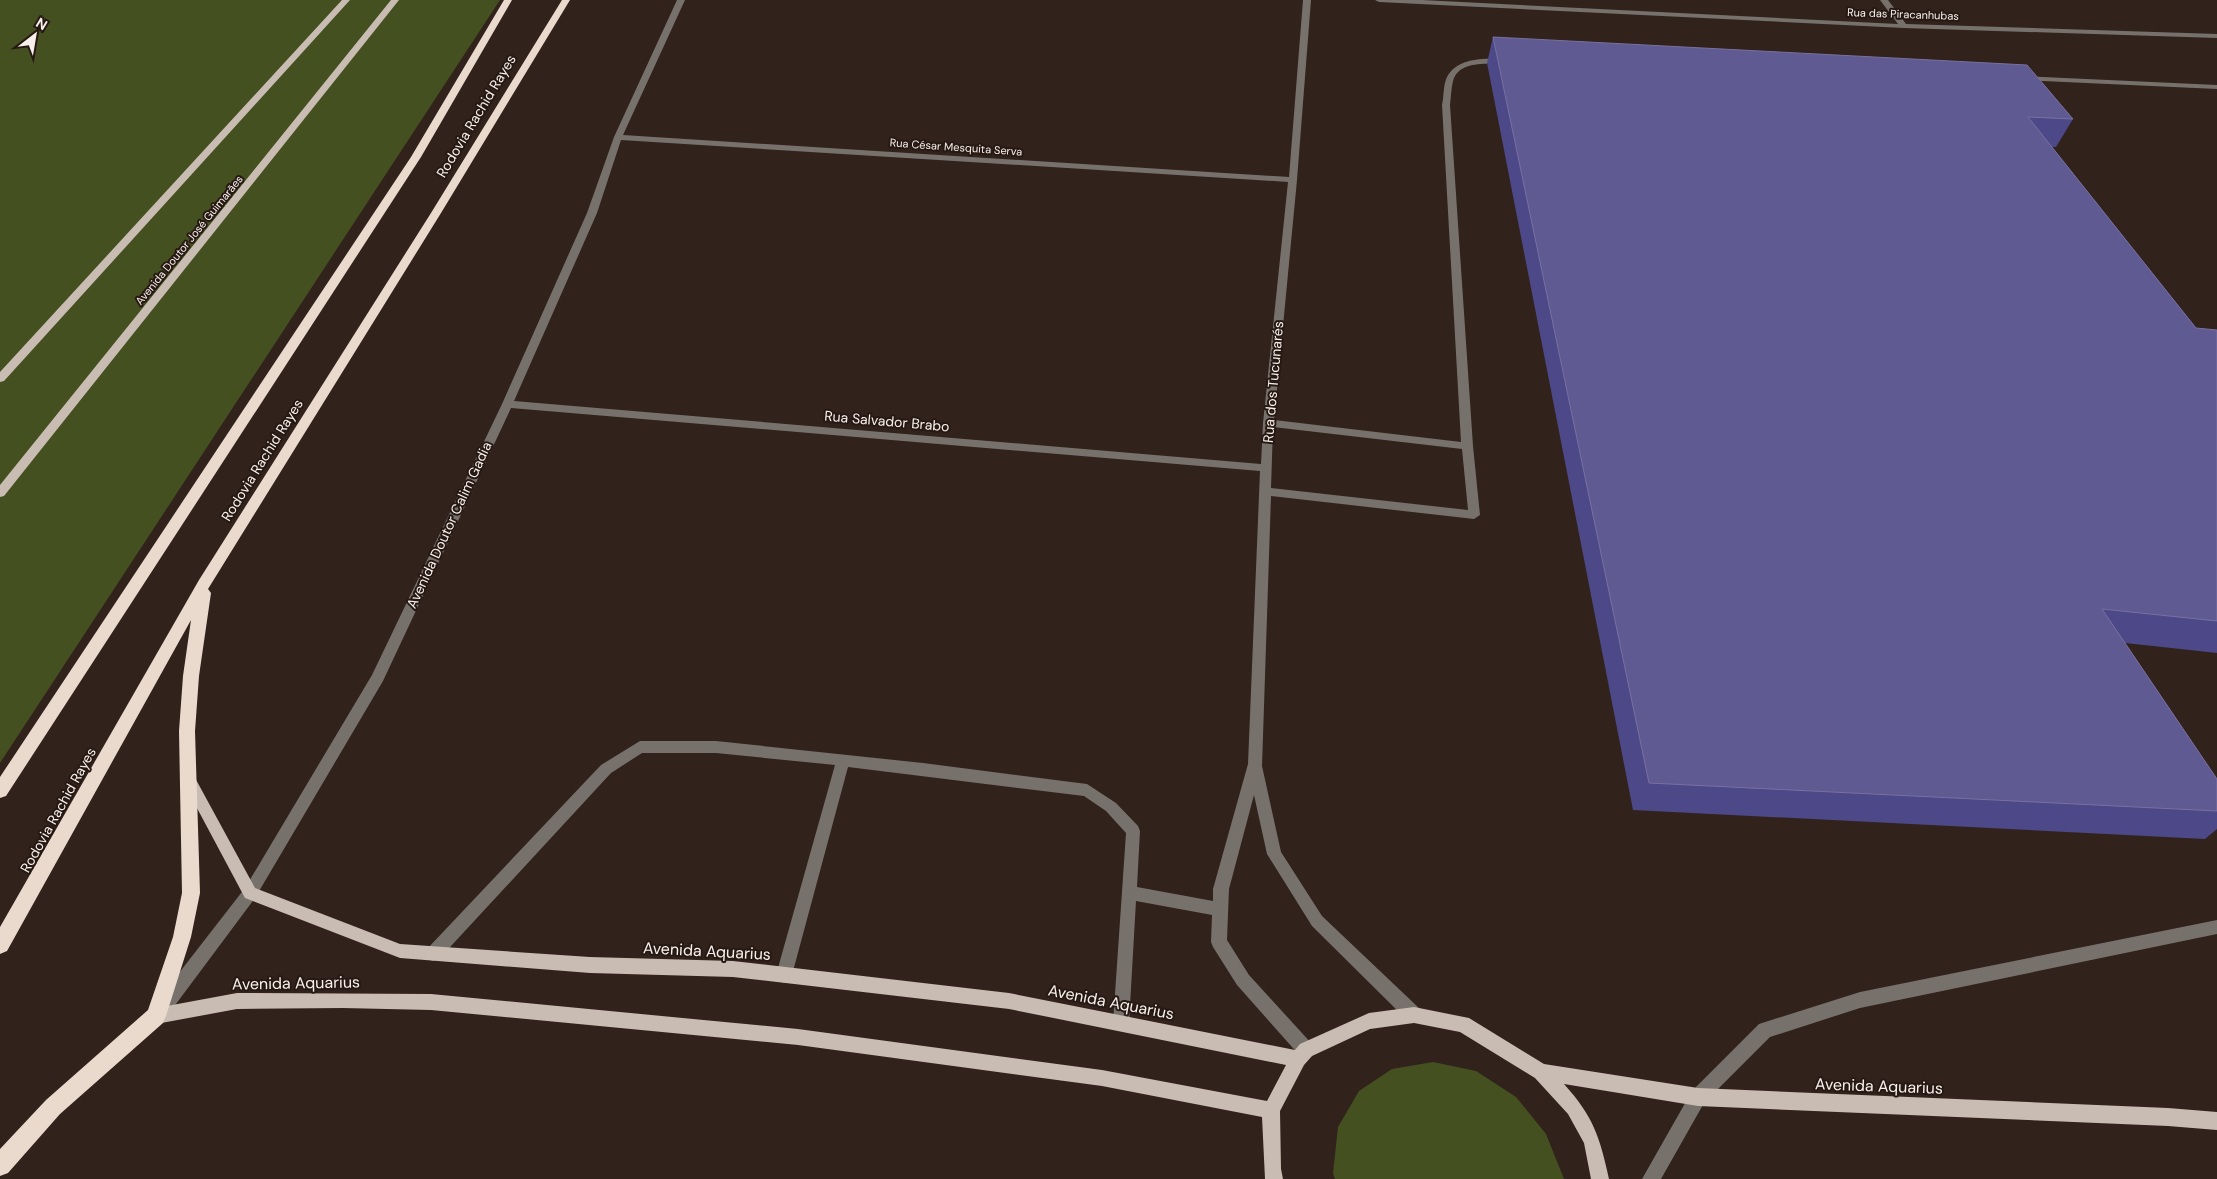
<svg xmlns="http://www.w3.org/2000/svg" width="2217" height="1179" font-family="'DM Sans',sans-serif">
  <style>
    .green { fill: #455021 }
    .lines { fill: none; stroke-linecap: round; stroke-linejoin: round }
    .minor { fill: #77716c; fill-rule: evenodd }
    .major { fill: #c9bcb2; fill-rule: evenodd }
    .highway { fill: #eadace; fill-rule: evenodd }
    .wall { fill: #4d4887 }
    .building { fill: #605a92; stroke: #7871a0 }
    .labels { text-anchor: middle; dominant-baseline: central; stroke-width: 4; stroke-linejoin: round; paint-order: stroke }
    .far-street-label { font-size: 11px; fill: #faf0eb; stroke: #261913 }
    .street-label { font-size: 14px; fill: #faf0eb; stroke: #261913 }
    .near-street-label { font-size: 16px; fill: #faf0eb; stroke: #261913 }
  </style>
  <rect width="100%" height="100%" fill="#31221c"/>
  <path class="green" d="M0 0H500L0 763Z
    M1433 1062 1476 1071 1516 1097 1546 1134 1564 1179H1335L1333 1173 1338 1127 1359 1091 1392 1069Z"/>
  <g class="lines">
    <path class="minor" d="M677 0H685L623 135 1289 177 1303 0H1311L1297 180 1274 420 1461 442 1442 105C1444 96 1443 85 1447 77 1457 58 1485 57 1505 60V64H1502C1485 64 1459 61 1453 81 1451 89 1451 97 1450 105L1473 446 1480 515 1474 519 1271 496 1262 766 1281 852 1322 916 1420 1009 1422 1015 1420 1021 1414 1023 1408 1021 1312 926 1267 854 1254 795 1229 889 1227 940 1249 975 1312 1044 1314 1050 1312 1056 1306 1058 1300 1056 1237 985 1213 947 1211 942 1212 915 1136 901 1129 1023 1127 1029 1121 1031 1115 1029 1113 1023 1126 833 1106 811 1084 796 848 767 792 975 790 980 784 983 778 980 776 975 835 765 716 753H642L611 773 439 959 433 961 427 959 425 954 427 949 601 765 640 741H716L923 763 1087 784 1116 803 1138 826 1140 831 1137 887 1213 901V889L1248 764 1260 471 511 408 383 681 255 898 170 1012 164 1014 158 1012 156 1006 158 1000 245 888 372 675 502 404 587 213 614 137ZM621 140 1288 182 1263 423 1261 464 514 401 597 213ZM1273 427 1462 449 1468 510 1271 488Z
      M1375 0H1422L1898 24 1880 0H1888L1906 24 2217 34V38L1904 28 1379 2Z
      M2019 76 2217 85V89L2022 80 2018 78Z
      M2217 920V934L1860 1008 1770 1037 1704 1103 1661 1179H1642L1692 1091 1759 1024 1860 992Z"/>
    <path class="major" d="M342 0H350L4 381 0 382V372Z
      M391 0H399L4 496 0 497V485Z
      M189 774 194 776 255 888 400 944 590 957 733 961 1009 993 1295 1050 1300 1044 1369 1013 1414 1007 1469 1018 1544 1064 1698 1088 2168 1108 2217 1112V1130L2168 1126 1698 1106 1564 1084C1593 1116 1600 1137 1609 1179H1591L1584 1143 1568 1114 1535 1078 1460 1032 1414 1023 1370 1029 1312 1056 1304 1065 1280 1111 1281 1169 1283 1179H1265L1262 1117 1102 1086 798 1045 431 1010 343 1008 237 1009 156 1024 150 1022 148 1016 150 1010 156 1008 237 993 431 994 798 1029 1102 1070 1267 1101 1286 1065 1009 1009 733 977 590 973 400 958 245 898 182 780 184 776Z"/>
    <path class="highway" d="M504 0H512L421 157 6 796 0 798V777L411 157Z
      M562 0H570L441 213 208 589 211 593 199 676 195 731 200 893 191 937 166 1016 163 1023 60 1114 8 1173 0 1176V1149L46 1100 148 1010 173 937 182 893 179 731 183 676 191 620 7 951 0 954V927L199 580 431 213Z"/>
  </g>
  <path class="wall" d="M1493 37 2073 119 2056 147H2052L2196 328 2217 330V653L2125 643 2217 779V829L2205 839 1633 810 1487 63Z"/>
  <path class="building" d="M1493 37 2027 65 2073 119 2028 117 2196 328 2217 330V621L2102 609 2217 779V811L1649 783Z"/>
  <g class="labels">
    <g class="far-street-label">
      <text transform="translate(1903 14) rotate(2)">Rua das Piracanhubas</text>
      <text transform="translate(956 147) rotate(4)">Rua César Mesquita Serva</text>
      <text transform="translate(189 240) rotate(-51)">Avenida Doutor José Guimarães</text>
    </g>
    <g class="street-label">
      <text transform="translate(476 116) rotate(-59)">Rodovia Rachid Rayes</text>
      <text transform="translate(1273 382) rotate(-85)">Rua dos Tucunarés</text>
      <text transform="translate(887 421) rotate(5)">Rua Salvador Brabo</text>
      <text transform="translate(262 460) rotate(-58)">Rodovia Rachid Rayes</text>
      <text transform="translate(449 525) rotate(-65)">Avenida Doutor Calim Gadia</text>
      <text transform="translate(58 810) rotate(-61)">Rodovia Rachid Rayes</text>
    </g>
    <g class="near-street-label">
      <text transform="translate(707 951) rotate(3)">Avenida Aquarius</text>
      <text transform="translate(296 983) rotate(-1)">Avenida Aquarius</text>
      <text transform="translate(1111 1002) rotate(11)">Avenida Aquarius</text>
      <text transform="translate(1879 1086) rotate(2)">Avenida Aquarius</text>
    </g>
  </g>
  <g transform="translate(35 35) rotate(31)" stroke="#261913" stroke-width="4" paint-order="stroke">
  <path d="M0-4L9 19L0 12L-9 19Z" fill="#faf0eb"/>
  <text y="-8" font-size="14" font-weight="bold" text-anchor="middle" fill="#faf0eb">N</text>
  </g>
</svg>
